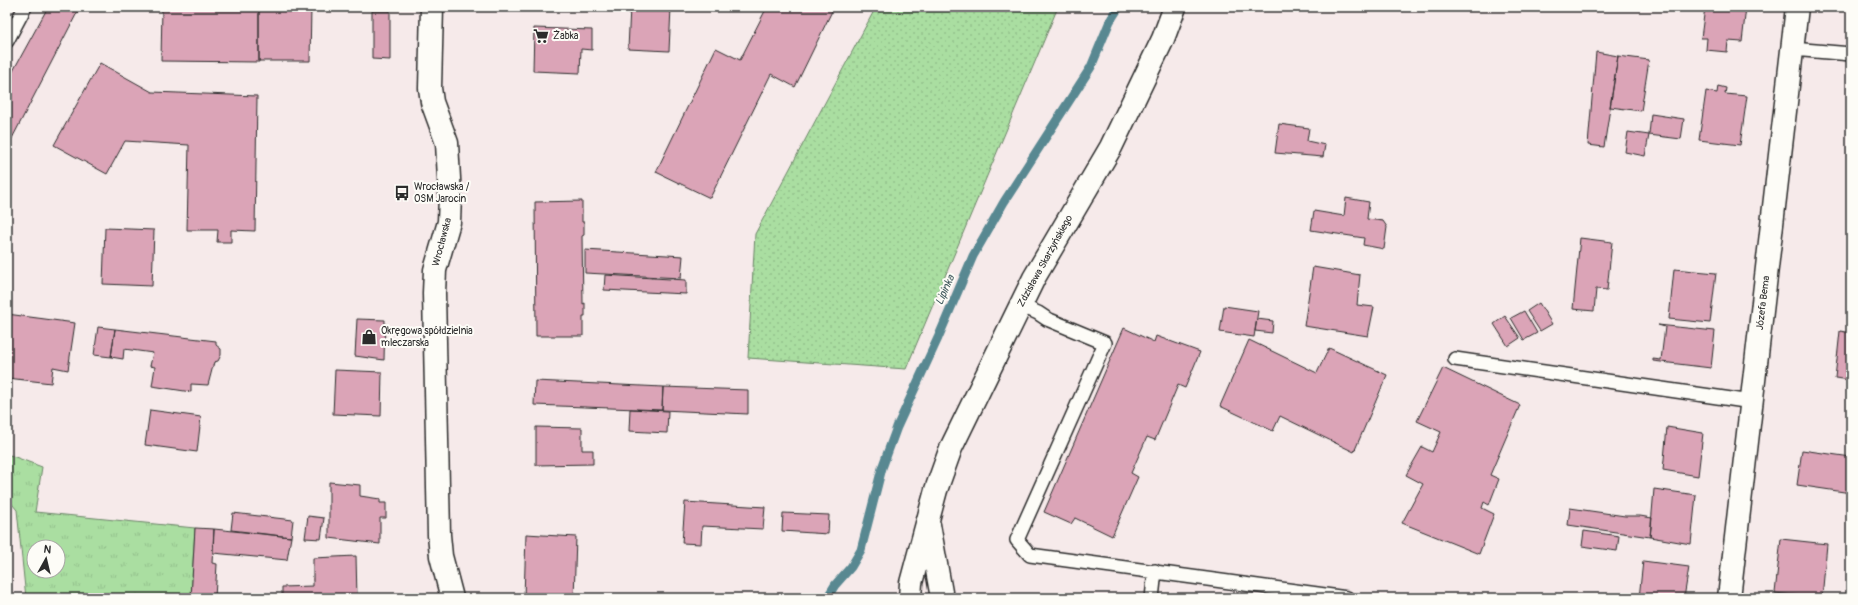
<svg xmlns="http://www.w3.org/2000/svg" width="1858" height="605" font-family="Pangolin,sans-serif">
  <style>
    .park { fill: url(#park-tufts); stroke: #6a8466; fill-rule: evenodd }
    .garden { fill: url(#garden-dots); stroke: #6a8466 }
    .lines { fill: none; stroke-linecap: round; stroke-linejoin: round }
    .stream { stroke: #598891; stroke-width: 9 }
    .building { fill: #dba4b7; stroke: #2b2b2b }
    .service-casing { stroke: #2b2b2b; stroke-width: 16 }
    .minor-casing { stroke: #2b2b2b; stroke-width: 25 }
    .tertiary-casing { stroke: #2b2b2b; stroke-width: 25 }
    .service { stroke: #fdfcf7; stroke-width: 13 }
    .minor { stroke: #fdfcf7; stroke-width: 22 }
    .tertiary { stroke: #fdfcf7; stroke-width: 22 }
    .labels { text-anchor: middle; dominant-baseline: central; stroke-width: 4; stroke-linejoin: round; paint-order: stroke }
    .poi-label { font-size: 10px; fill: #2b2b2b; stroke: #fdfcf7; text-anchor: start }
    .street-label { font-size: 10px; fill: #2b2b2b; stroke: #fdfcf7 }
    .water-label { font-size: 11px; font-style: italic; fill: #425a5e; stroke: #fdfcf7 }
  </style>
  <defs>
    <pattern id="park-tufts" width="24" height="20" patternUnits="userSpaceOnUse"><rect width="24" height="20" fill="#aadea1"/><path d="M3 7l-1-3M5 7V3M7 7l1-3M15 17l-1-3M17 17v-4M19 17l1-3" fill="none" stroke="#92bf8b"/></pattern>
    <pattern id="garden-dots" width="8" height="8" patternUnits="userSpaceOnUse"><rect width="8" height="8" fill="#aadea1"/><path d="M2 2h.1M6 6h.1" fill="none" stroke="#92bf8b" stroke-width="1.8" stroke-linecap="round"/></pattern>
  </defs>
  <rect width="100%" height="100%" fill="#f6eaea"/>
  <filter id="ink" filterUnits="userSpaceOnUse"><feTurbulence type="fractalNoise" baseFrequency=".025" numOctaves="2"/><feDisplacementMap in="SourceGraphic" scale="8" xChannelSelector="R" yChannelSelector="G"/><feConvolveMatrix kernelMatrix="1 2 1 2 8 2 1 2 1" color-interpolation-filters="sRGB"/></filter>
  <g filter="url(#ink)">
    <path class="park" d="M7 454 42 467 35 512 195 528 191 598H26L17 510 7 498ZM34 547H58V571H34Z"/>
    <path class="garden" d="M876 7H1058L906 369 748 358 755 234Z"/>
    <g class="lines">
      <path class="stream" d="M827 598 835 585 851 567 861 550 882 468 897 427 938 338 973 256 1004 202 1091 67 1110 21 1119 7"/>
    </g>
    <path class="building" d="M48 7H80L7 148V82Z
      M162 7H259V62L161 61Z
      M259 7H311L310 61H259Z
      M630 7H671L669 51 628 49Z
      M767 7H834L795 87 771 74 710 198 656 172 716 48 740 60Z
      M1705 7H1746L1742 42 1728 41 1727 52 1706 50 1707 38H1701Z
      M372 11H390V60L372 59Z
      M534 28 592 30V50L581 49 580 73 533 71Z
      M1596 52 1618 56 1604 147 1588 145Z
      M1618 56 1649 60 1641 111 1610 107Z
      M100 63 152 92 257 96 255 231 231 230V242H217L218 230H187L189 145 125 141 107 174 54 145Z
      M1718 86 1726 88 1725 94 1747 96 1740 145 1699 140 1706 91 1717 93Z
      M1651 114 1684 119 1681 139 1649 135Z
      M1279 124 1309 128 1307 141 1325 145 1323 157 1275 153Z
      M1628 132 1649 135 1645 156 1625 152Z
      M1346 198 1369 202 1367 219 1383 221 1387 227 1384 249 1363 245 1364 238 1311 230 1314 211 1344 216Z
      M582 201V222H584V235L582 236 583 304 585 303V316H583V336H536L535 202Z
      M105 228 154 230 152 286 103 284Z
      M1580 238 1612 242 1607 290 1596 289 1594 311 1573 309Z
      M585 250 683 256 681 278 585 273Z
      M1313 267 1360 275 1357 305 1374 307 1368 336 1304 326Z
      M1674 269 1716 273 1710 323 1669 319Z
      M605 275 686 280V294L604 290Z
      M1539 303 1552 324 1540 331 1527 311Z
      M1224 306 1258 311 1254 337 1220 332Z
      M1524 311 1537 333 1524 340 1511 318Z
      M7 314 75 323 68 370 53 367 51 383 7 378Z
      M1505 316 1520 338 1508 346 1494 324Z
      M357 319 385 320 384 360 355 356Z
      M1257 319 1273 321 1272 333 1255 331Z
      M1658 325 1715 331 1711 368 1653 361V359L1661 360 1665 327Z
      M98 327 115 329 111 357 94 355Z
      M1124 328 1154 342 1156 336 1200 352 1185 388 1178 385 1155 440 1147 437 1131 473 1138 477 1112 536 1075 518 1071 524 1044 512Z
      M115 329 216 341V345L221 349V355L218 361 214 362 208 385 191 384V392L152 386 155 367 150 366 153 353 124 349 123 359 111 357Z
      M1840 331 1851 333V380L1835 378Z
      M1249 340 1317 373 1329 348 1387 375 1354 452 1280 416 1273 431 1220 406Z
      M1443 368 1520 405 1490 475 1499 479 1489 505 1484 502 1482 508 1494 514 1479 554 1402 523 1423 484 1406 475 1422 447 1432 452 1441 432 1417 421Z
      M335 370 382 372 381 416 333 414Z
      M535 381 663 387 662 410 534 405Z
      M663 387 748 390V414L662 410Z
      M630 409 668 411 667 433 629 431Z
      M150 410 201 417 197 452 145 445Z
      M536 427 582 428V450H593V464L536 465Z
      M1667 427 1703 433 1698 476 1663 470Z
      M1802 450 1851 457V493L1797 485Z
      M329 482 360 485V496L380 499V503H386V518H380V544L329 538Z
      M1654 489 1696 495 1691 544 1650 537Z
      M685 502 765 507 763 529 702 526 701 544 682 543Z
      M1570 508 1625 516H1640L1652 518 1650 537 1568 525Z
      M233 513 293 520 291 537 231 530Z
      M783 513 829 515 828 534 782 531Z
      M308 516 324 518 321 539 305 538Z
      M195 528 214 529 212 563 217 564 215 598H191Z
      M214 529 291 537 287 560 213 553Z
      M1584 531 1619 536 1617 551 1582 546Z
      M526 534 576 537 574 598H524Z
      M1781 539 1827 544 1822 598 1775 593Z
      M356 556 357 598H282V587L313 586V558Z
      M1643 561 1689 567 1684 598H1639Z"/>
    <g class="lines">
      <defs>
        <path id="service" d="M7 41 25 7
          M1792 49 1851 54
          M1020 305 1038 313 1047 319 1105 343 1017 540 1030 555 1347 598
          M1455 359 1752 402
          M1152 598 1155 571"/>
        <path id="minor" d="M432 7 430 88 432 102 447 143 450 196 449 222 435 270 434 293 439 535 441 556 452 598
          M1729 598 1797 7"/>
        <path id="tertiary" d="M929 525 942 598
          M910 598 911 583 936 490 951 448 1034 278 1111 147 1163 39 1175 7"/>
      </defs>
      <use href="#service" class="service-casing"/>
      <use href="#minor" class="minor-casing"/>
      <use href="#tertiary" class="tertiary-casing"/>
      <use href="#service" class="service"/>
      <use href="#minor" class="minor"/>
      <use href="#tertiary" class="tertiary"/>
    </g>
  </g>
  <defs>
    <symbol id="supermarket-bare" viewBox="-9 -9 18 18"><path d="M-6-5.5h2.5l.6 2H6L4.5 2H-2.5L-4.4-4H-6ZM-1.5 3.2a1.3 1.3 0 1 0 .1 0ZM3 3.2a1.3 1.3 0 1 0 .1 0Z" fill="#2b2b2b" stroke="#fdfcf7" stroke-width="2.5" paint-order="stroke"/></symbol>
    <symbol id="bus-bare" viewBox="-9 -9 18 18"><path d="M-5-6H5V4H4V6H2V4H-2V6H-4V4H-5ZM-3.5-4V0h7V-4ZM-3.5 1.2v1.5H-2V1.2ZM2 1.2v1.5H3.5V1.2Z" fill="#2b2b2b" stroke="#fdfcf7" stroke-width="2.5" paint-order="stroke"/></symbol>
    <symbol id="shop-bare" viewBox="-9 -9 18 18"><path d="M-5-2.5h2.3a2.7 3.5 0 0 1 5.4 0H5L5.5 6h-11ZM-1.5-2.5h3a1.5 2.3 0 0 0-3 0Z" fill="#2b2b2b" stroke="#fdfcf7" stroke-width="2.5" paint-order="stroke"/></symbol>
  </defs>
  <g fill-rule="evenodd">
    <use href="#supermarket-bare" x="530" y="25" width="22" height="22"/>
    <use href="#bus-bare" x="391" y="182" width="22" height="22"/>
    <use href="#shop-bare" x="358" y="326" width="22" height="22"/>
  </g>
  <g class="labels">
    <g class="poi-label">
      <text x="553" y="36">Żabka</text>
      <text x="414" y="187">Wrocławska /<tspan x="414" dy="12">OSM Jarocin</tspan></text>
      <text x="381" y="331">Okręgowa spółdzielnia<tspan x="381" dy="12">mleczarska</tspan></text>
    </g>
    <g class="street-label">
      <text transform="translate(442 242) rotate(-75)">Wrocławska</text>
      <text transform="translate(1045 261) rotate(-61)">Zdzisława Skarżyńskiego</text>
      <text transform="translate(1763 303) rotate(-83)">Józefa Bema</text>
    </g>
    <g class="water-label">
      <text transform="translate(945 290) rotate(-66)">Lipinka</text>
    </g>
  </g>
  <rect width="1858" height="605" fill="none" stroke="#fdfcf7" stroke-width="24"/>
  <rect x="12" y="12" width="1834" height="581" fill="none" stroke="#2b2b2b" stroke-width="1.5" filter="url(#ink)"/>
  <g transform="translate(46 559) rotate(8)"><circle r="19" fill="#fdfcf7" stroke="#a9a8a5"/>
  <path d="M0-3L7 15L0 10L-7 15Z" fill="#2b2b2b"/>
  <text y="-6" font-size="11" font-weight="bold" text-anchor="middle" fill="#2b2b2b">N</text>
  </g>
</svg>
